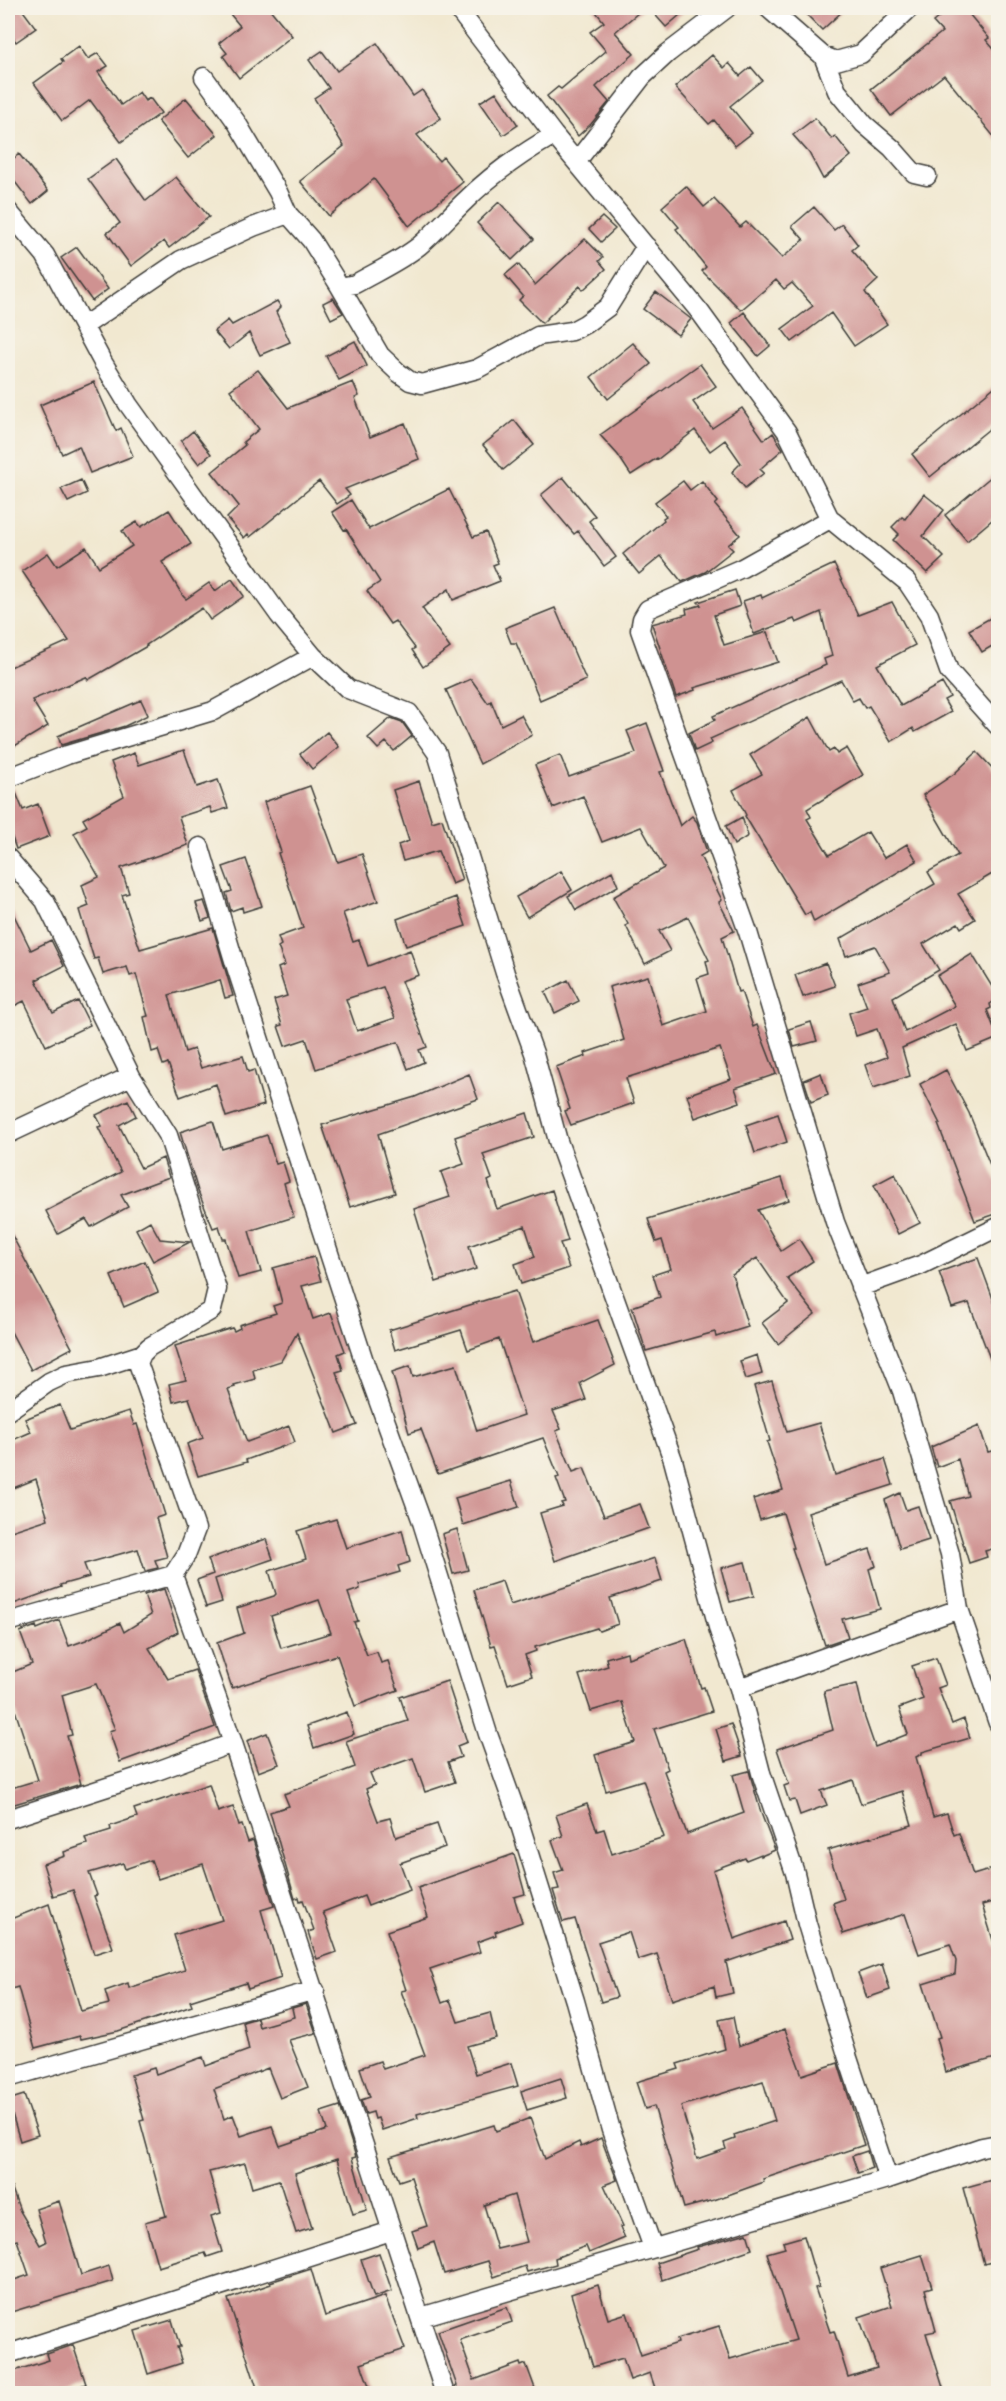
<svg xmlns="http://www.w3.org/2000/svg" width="1006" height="2401" font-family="'Libre Bodoni',serif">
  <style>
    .building { fill: #cf9291; fill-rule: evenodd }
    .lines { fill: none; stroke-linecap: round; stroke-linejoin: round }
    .street-casing { stroke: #3c3b37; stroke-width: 21 }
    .street { stroke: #fff; stroke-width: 18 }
  </style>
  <rect width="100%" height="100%" fill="#f7f3e8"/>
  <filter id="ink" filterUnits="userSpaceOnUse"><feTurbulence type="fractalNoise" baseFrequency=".0167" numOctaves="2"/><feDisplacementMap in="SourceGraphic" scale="12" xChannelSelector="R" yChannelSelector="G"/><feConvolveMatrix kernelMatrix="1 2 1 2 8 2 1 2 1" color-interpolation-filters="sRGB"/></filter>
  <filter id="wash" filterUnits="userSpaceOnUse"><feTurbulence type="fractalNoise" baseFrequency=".008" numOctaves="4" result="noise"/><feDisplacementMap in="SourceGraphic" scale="24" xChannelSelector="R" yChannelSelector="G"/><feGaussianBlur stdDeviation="1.35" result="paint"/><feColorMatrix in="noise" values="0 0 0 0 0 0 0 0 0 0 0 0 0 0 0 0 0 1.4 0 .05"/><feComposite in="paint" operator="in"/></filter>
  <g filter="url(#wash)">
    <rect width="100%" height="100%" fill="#f1e8d0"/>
    <g id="blocks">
      <path class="building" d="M8 8H21L36 28 16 42 8 31Z
        M225 8H269L292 36 239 78 223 56 227 53 219 43 240 26Z
        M593 8H644L615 32 634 54 599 84 596 87 609 102 591 124 578 136 547 96 558 87 561 89 606 51 590 32 604 22Z
        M649 8H688L666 27Z
        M800 8H846L822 30Z
        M950 8H964L989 38 986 40 999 55V143L944 75 891 116 871 89 942 32 933 22Z
        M377 43 413 96 422 90 441 118 417 135 439 161 443 157 463 182 409 226 374 179 329 216 300 181 344 146 314 98 329 88 309 60 322 51 337 71Z
        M79 46 88 59 98 53 108 66 98 72 121 105 139 92 145 101 150 98 161 113 121 142 90 100 62 121 34 83 63 62 61 59Z
        M712 55 724 68 729 63 740 76 751 67 762 80 730 106 752 133 735 146 714 120 709 124 675 87Z
        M496 92 518 125 503 135 480 102Z
        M186 98 217 135 188 158 158 121Z
        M815 118 832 139 835 136 851 156 823 179 809 153 793 135Z
        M19 154 48 191 32 204 8 173V163Z
        M116 159 146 201 176 177 209 217 169 248 164 241 131 266 107 233 120 223 88 179Z
        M686 186 704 207 714 199 740 227 746 222 782 258 804 240 792 226 814 207 834 230 842 224 858 245 852 250 878 280 865 292 887 324 854 346 831 313 792 342 782 329 813 306 792 283 784 289 776 280 741 310 702 271 706 267 676 229 679 227 662 207Z
        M499 202 534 239 512 260 477 223Z
        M602 217 615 229 601 242 589 229Z
        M585 239 603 257 599 261 606 269 583 290 580 286 542 323 519 300 523 296 505 275 518 264 535 285Z
        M77 247 108 289 92 301 61 258Z
        M656 292 691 319 678 335 643 309Z
        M333 298 343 313 331 319 323 303Z
        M277 301 281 307 276 312 290 342 260 355 249 333 229 349 214 331 228 320 232 325Z
        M744 312 770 346 758 356 731 323Z
        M355 341 367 366 339 380 326 356Z
        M633 343 651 364 608 399 591 377Z
        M700 364 716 386 693 402 712 428 742 408 764 440 773 433 783 449 760 469 764 473 745 488 732 472 741 463 725 440 710 451 695 430 658 459 657 458 631 475 618 455 600 435Z
        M258 370 288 408 353 382 359 396 355 398 370 437 405 423 419 459 345 489 350 495 337 504 319 481 250 537 248 534 244 538 227 518 239 506 212 472 245 445 243 442 259 429 230 390Z
        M94 382 116 431 121 428 133 456 90 473 79 446 62 454 40 405Z
        M999 383V421L930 477 912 454Z
        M514 420 534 445 503 470 483 445Z
        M193 431 211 454 199 464 181 441Z
        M999 470V514L967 541 945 515Z
        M563 477 595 516 589 521 616 557 604 566 578 531 574 534 541 495Z
        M81 480 87 493 68 502 61 489Z
        M683 481 690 490 702 481 718 502 715 505 740 535 728 545 733 550 705 572 682 582 661 556 639 574 623 554 664 520 663 518 666 516 655 502Z
        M449 489 473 537 486 532 498 563 493 565 500 581 453 600 449 589 422 608 450 648 423 667 412 650 415 648 395 621 390 624 367 591 380 582 346 529 344 530 332 512 351 500 369 529Z
        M924 494 944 510 923 536 944 557 927 573 893 540 899 534 892 527 902 517 905 519Z
        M169 510 191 544 162 562 183 596 186 599 209 583 215 591 232 579 244 596 210 620 202 608 146 645 147 646 88 680 86 677 32 700 48 726 8 750V668L69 641 22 571 48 553 57 566 86 547 99 567 132 546 122 531 137 522 141 527Z
        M834 564 858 615 892 602 915 645 877 665 901 706 942 683 950 697 944 700 951 712 915 732 913 728 891 742 869 706 865 708 859 698 853 701 841 680 710 739 712 743 695 751 689 733 715 720 713 716 826 665 824 659 832 656 821 612 796 623 794 619 754 634 743 601 761 595 762 598Z
        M735 590 740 606 714 615 724 645 767 632 778 662 694 688 695 690 676 697 652 624 687 614 686 609 701 605 698 602Z
        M555 608 586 680 540 700 516 643H511L505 628Z
        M999 613V642L982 652 969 630Z
        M471 679 488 703 491 701 501 725 521 715 532 735 480 764 446 690Z
        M141 700 148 715 125 726 61 745 58 736Z
        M810 717 829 752 834 749 837 754 847 748 863 775 807 809 811 817 807 819 829 855 868 832 884 858 907 844 917 861 814 922 810 912 805 915 745 816 746 815 733 790 762 774 750 755Z
        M391 718 402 722 412 736 394 751 386 742 378 749 368 738Z
        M647 723 664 771 660 772 680 826 692 816 697 822 707 852 700 856 722 900 719 902 734 931 722 937 738 992 741 991 753 1027 757 1025 776 1074 735 1088 740 1102 695 1118 687 1095 731 1079 720 1048 626 1078 634 1103 571 1125 565 1111 570 1109 556 1067 586 1056 585 1053 624 1040 609 987 648 976 663 1026 707 1011 697 978 709 974 706 961 709 960 688 917 659 931 670 951 645 964 626 926 628 924 613 897 664 868 641 827 602 842 583 796 553 808 535 765 560 755 569 777 636 753 627 731Z
        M327 732 339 747 312 769 300 754Z
        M184 750 197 787 218 780 228 808 212 813 210 807 179 817 188 845 121 868 129 893 122 895 140 949 213 928 233 996 225 998 220 980 169 995 185 1052 194 1049 201 1068 243 1056 248 1072 254 1070 264 1105 226 1117 216 1084 180 1097 168 1063 163 1065 158 1050 152 1052 144 1017 148 1016 136 974 130 976 127 967 103 974 98 958 94 959 79 910 89 906 82 885 99 877 74 833 87 826 83 819 124 796 111 762 134 753 139 765Z
        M977 752 999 775V870L958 894 975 919 961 928 958 923 923 944 939 970 893 997 905 1032 955 1006 937 976 972 954 999 998 990 1004 991 1008 987 1010 998 1038 967 1051 956 1024 902 1048 910 1076 873 1088 865 1065 887 1057 877 1029 856 1036 849 1013 867 1007 858 983 890 972 875 946 846 956 840 939 935 884 928 872 958 855 923 795 954 774Z
        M419 781 432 822 442 819 462 880 452 884 438 851 403 861 398 845 409 841 393 790Z
        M310 786 338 862 362 854 378 901 343 913 353 942 359 940 368 966 410 950 419 975 401 981 427 1047 419 1050 424 1062 408 1069 398 1042 316 1069 306 1039 285 1046 278 1026 282 1025 274 1000 287 996 278 968 285 965 278 947 281 945 278 937 303 928 278 853 281 852 264 802ZM383 987 395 1018 357 1031 346 999Z
        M14 788 23 810 38 804 50 836 16 849 8 826V789Z
        M742 817 748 836 734 845 726 826Z
        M246 859 262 906 243 912 242 907 231 911 226 893 232 891 223 867Z
        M561 871 572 890 527 917 516 897Z
        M612 871 618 886 576 910 568 896Z
        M456 897 466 926 406 946 397 919Z
        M204 901 210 918 202 921 196 903Z
        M8 903 31 950 51 940 64 966 36 980 53 1013 78 1001 90 1025 46 1046 24 1001 12 1007 8 999Z
        M826 963 835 986 803 997 795 975Z
        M568 980 579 1001 555 1013 545 992Z
        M811 1022 817 1041 794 1047 789 1029Z
        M946 1070 969 1113 999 1187V1213L975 1221 938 1124H940L920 1084Z
        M821 1073 828 1095 811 1102 804 1080Z
        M469 1074 478 1099 378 1134 395 1193 350 1207 322 1125 415 1097Z
        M128 1100 136 1116 119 1125 141 1168 163 1158 169 1177 121 1195 128 1207 91 1227 86 1219 58 1234 46 1211 121 1172 98 1127 102 1126 96 1115Z
        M527 1113 534 1137 483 1154 492 1179 488 1181 497 1209 552 1190 568 1241 560 1243 569 1268 521 1284 515 1264 535 1257 525 1226 469 1246 476 1269 436 1282 414 1209 450 1197 441 1172 464 1164 455 1137Z
        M778 1114 787 1142 755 1153 746 1125Z
        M213 1121 222 1149 267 1135 276 1164 283 1162 289 1181 284 1183 294 1217 249 1231 261 1272 238 1278 226 1239H223L219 1226 213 1228 198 1191 180 1132Z
        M895 1174 920 1223 898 1234 874 1185Z
        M782 1178 789 1200 758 1210 781 1251 799 1239 813 1261 787 1278 815 1314 778 1344 762 1323 788 1303 757 1258 732 1274 748 1327 716 1337 715 1332 646 1351 632 1307 660 1297 653 1275 671 1269 662 1240 656 1242 648 1219Z
        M150 1221 160 1239 190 1242 153 1261 136 1229Z
        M8 1228 72 1348 31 1370 8 1326Z
        M314 1257 321 1281 302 1286 313 1319 331 1313 345 1351 338 1354 343 1370 336 1372 357 1425 336 1433 297 1333 281 1361 253 1370 255 1379 234 1385 235 1387 228 1389 247 1442 289 1426 295 1442 246 1460 247 1462 198 1476 187 1444 203 1438 189 1398 173 1402 169 1384 186 1380 175 1346 232 1328 234 1331 240 1328 239 1325 276 1313 273 1306 282 1303 273 1268Z
        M978 1258 999 1315 997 1377 969 1303 952 1308 939 1272Z
        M145 1261 158 1292 124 1307 111 1276Z
        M515 1291 533 1342 598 1320 615 1365 580 1383 586 1400 553 1411 561 1429 556 1431 573 1472 584 1468 604 1516 640 1504 649 1528 555 1561 540 1513 563 1506 561 1503 565 1502 556 1478 559 1477 543 1438 438 1474 421 1429 409 1433 392 1372 410 1366 413 1377 456 1365 477 1431 524 1415 499 1339 468 1350 461 1330 395 1350 389 1330Z
        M757 1355 762 1374 746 1379 740 1361Z
        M772 1381 787 1432 819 1423 835 1475 885 1459 893 1485 808 1512 824 1564 870 1549 876 1566 869 1569 880 1609 842 1619 848 1637 825 1645 792 1548H794L783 1513 760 1520 753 1499 783 1490 767 1442 770 1441 754 1386Z
        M60 1405 70 1430 129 1411 134 1425 137 1424 165 1515 156 1518 167 1557 155 1560 158 1568 145 1571 138 1549 84 1564 89 1577 60 1585 61 1587 8 1606V1532L48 1519 36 1479 11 1489 8 1481V1442L31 1432 25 1419Z
        M979 1426 988 1452 999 1449V1547L985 1551 987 1557 969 1563 950 1501 968 1496 958 1459 937 1467 931 1447Z
        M511 1481 519 1507 463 1525 455 1498Z
        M900 1493 906 1510 918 1506 929 1540 900 1549 885 1500Z
        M336 1519 346 1548 402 1530 410 1562 398 1566 400 1572 359 1584 360 1589 348 1593 358 1621 354 1622 367 1655 377 1652 381 1663 388 1661 398 1690 355 1706 337 1655 232 1688 217 1643 244 1633 237 1608 274 1596 276 1594 269 1571 306 1559 297 1531ZM319 1600 331 1633 281 1648 271 1616Z
        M457 1529 468 1570 453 1574 442 1534Z
        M266 1539 273 1559 215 1579 222 1602 206 1607 197 1580 213 1574 208 1559Z
        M655 1558 662 1581 610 1598 618 1624 599 1631 597 1628 535 1647 536 1651 525 1655 532 1676 508 1684 495 1645 491 1646 474 1590 502 1581 510 1605Z
        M745 1562 754 1596 730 1602 721 1568Z
        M164 1589 178 1632 149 1648 168 1679 195 1670 215 1727 120 1762 109 1731 115 1729 96 1684 62 1695 72 1735 67 1736 81 1784 8 1806V1789L38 1780 8 1689V1674L32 1664 20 1632 36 1626 37 1629 59 1620 69 1646 86 1640 120 1623 124 1632 151 1615 144 1595Z
        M686 1639 701 1688 704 1687 712 1711 654 1729 668 1769 664 1771 687 1834 744 1813 733 1775 749 1771 761 1813 775 1850 761 1856V1854L746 1860 745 1858 713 1870 734 1939 784 1921 790 1940 726 1962 733 1993 716 1997 714 1986 672 2000 657 1954 638 1960 629 1932 598 1942 617 1997 601 2002 575 1919 563 1922 553 1890 559 1889 554 1873 563 1870 552 1840 563 1836 556 1815 587 1804 597 1831 604 1829 612 1854 664 1837 643 1780 606 1791 595 1755 635 1742 622 1702 591 1711 579 1675 608 1666 606 1658 627 1652 628 1658Z
        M936 1658 946 1685 938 1688 952 1724 964 1719 970 1738 922 1752V1754L916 1757 933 1817 947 1813 954 1835 959 1833 973 1875 999 1867V1900L982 1905 998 1956 995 1957 999 1970V2057L946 2072 937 2038 940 2037 923 1984 955 1974 956 1961 950 1944 919 1954 905 1914 843 1934 833 1903 844 1899 828 1850 912 1825 902 1791 861 1804 853 1780 821 1791 827 1805 800 1815 795 1800 789 1801 784 1786 789 1784 777 1749 833 1730 824 1691 857 1684 865 1718 875 1747 908 1734 899 1708 923 1699 912 1666Z
        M447 1681 467 1742 457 1746 461 1757 448 1762 455 1782 425 1792 413 1758 370 1773 375 1785 366 1789 378 1821 390 1818 396 1837 437 1824 445 1847 400 1863 410 1890 368 1906 364 1896 323 1912 337 1952 317 1959 308 1932 314 1930 303 1900 300 1901 299 1897 295 1899 270 1812 289 1806 284 1794 355 1767 346 1741 408 1721 400 1697Z
        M347 1712 354 1734 314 1748 307 1726Z
        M731 1724 742 1756 726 1761 716 1729Z
        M267 1733 279 1764 258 1772 247 1741Z
        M209 1784 218 1812 233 1807 239 1826 242 1825 248 1842 253 1840 274 1906 261 1910 281 1978 248 1989 246 1983 190 2001 192 2006 118 2031 81 2039 80 2036 35 2048 18 1987 8 1990V1920L49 1904 81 2011 109 2004 105 1991 128 1983 129 1988 185 1970 174 1935 222 1920 203 1864 158 1879 151 1860 125 1869 123 1863 89 1873 97 1895 94 1896 113 1948 94 1954 73 1890 53 1896 43 1864 65 1856 64 1852 87 1844 85 1838 111 1830 110 1826 137 1817 134 1809Z
        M514 1854 525 1894 514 1897 522 1922 495 1932 496 1935 477 1942 480 1952 430 1969 442 2003 450 2000 458 2022 490 2013 496 2038 467 2046 476 2074 511 2063 518 2086 417 2114 418 2118 382 2130 378 2118 375 2119 373 2112 366 2114 361 2100 370 2097 360 2068 380 2061 383 2069 425 2055 401 1991 406 1990 387 1931 428 1917 418 1888Z
        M882 1964 890 1990 867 1998 858 1973Z
        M306 2004 316 2033 289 2040 308 2087 280 2098 268 2068 214 2089 224 2119 233 2115 241 2136 272 2126 280 2146 327 2130 321 2112 340 2106 356 2157 352 2158 367 2210 353 2214 337 2159 295 2173 312 2228 296 2233 279 2180 252 2188 245 2163 209 2172 221 2213 211 2216 222 2252 207 2257 205 2253 158 2267 145 2222 166 2216 140 2121 144 2120 131 2075 154 2068 156 2074 203 2057 206 2066 249 2050 243 2022 257 2018 259 2027 294 2017 292 2008Z
        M733 2017 739 2046 785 2029 802 2075 838 2063 864 2145 763 2179 764 2182 714 2200 684 2208 654 2106 645 2109 636 2082 679 2069 677 2064 725 2049 719 2020ZM763 2081 775 2121 734 2135 735 2139 724 2143 726 2149 697 2159 681 2106Z
        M561 2078 567 2098 527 2110 521 2091Z
        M24 2095 38 2135 20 2141 8 2100Z
        M530 2118 545 2159 579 2142 581 2147 601 2138 617 2180 604 2185 623 2226 620 2227 625 2238 589 2253 586 2246 555 2258 556 2264 527 2272 525 2266 494 2277 488 2261 444 2274 434 2242 418 2248 412 2231 427 2226 411 2177 399 2181 390 2157 494 2125 496 2131ZM514 2195 527 2242 497 2249 484 2205Z
        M867 2151 872 2168 858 2173 852 2156Z
        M999 2178V2260L984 2264 963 2188Z
        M8 2183H10L20 2211 40 2245 46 2242 36 2209 59 2201 81 2275 109 2266 113 2281 8 2313V2282L29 2275 17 2240 8 2243Z
        M747 2233 752 2249 662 2280 657 2263 698 2249 697 2247 701 2246Z
        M804 2236 819 2287 815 2288 830 2332 834 2331 848 2377 877 2368 859 2317 892 2306 880 2268 922 2255 932 2287 925 2289 936 2331 926 2333 945 2394H657L650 2373 630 2380 623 2358 593 2367 571 2294 598 2285 608 2319 627 2313 641 2355 678 2343 677 2339 719 2326 730 2359 796 2340 767 2253 785 2248 783 2242Z
        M379 2253 392 2291 374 2297 361 2259Z
        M311 2269 325 2316 385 2296 405 2349 361 2364 372 2394H259L228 2299 271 2284 270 2282Z
        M507 2307 512 2322 460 2340 474 2380 520 2363 521 2366 526 2364 537 2394H456L455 2387 457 2386 438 2331Z
        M172 2320 180 2347H177L182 2363 148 2374 135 2331Z
        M73 2345 86 2384 57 2394H8V2373L49 2360 47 2354Z"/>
    </g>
  </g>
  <g filter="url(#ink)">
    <use href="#blocks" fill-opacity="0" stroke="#3c3b37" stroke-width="1.5"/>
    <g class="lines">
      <defs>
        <path id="street" d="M457 8 554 135 700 312 787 432 830 519 907 582 929 615 949 671 998 726
          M768 8 823 56 837 91 864 124 892 148 914 173 927 176
          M823 56 836 61 861 54 910 8
          M204 77 237 123 278 192 288 214 311 240 339 285 345 286 355 284C376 272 400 261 419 246 436 232 449 216 465 201 492 174 521 154 554 135
          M577 161 642 77 668 53 727 8
          M8 211 45 255 102 361 128 404 279 615 313 656 348 689 409 713 437 753 505 973 534 1053 558 1141 673 1460 719 1631 739 1688 761 1773 795 1873 807 1924 848 2058 888 2179
          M339 285 380 355 399 373 410 381 422 384 477 369 538 336 572 331 585 324 608 307 646 246
          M84 326 181 260 253 227 288 214
          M830 519 742 568 648 609 642 619 640 630 748 932 835 1222 902 1391 950 1554 959 1609 998 1723
          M8 778 67 755 213 711 313 656
          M200 847 235 964 365 1364 421 1519 488 1734 515 1809 575 2001 611 2130 653 2248
          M8 858 45 901 131 1076 168 1135 217 1289 212 1310 149 1347 142 1354 138 1363 196 1529 186 1555 173 1575 233 1743 445 2394
          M8 1134 131 1076
          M860 1287 921 1265 998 1227
          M8 1411 49 1382 66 1374 99 1368 142 1354
          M8 1622 173 1575
          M739 1688 959 1609
          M8 1819 154 1772 233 1743
          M8 2078 315 1990
          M421 2317 888 2179 982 2147 998 2144
          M8 2354 391 2231"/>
      </defs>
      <use href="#street" class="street-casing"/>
      <use href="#street" class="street"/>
    </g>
  </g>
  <rect width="1006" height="2401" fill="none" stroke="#f7f3e8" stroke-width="30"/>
</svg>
